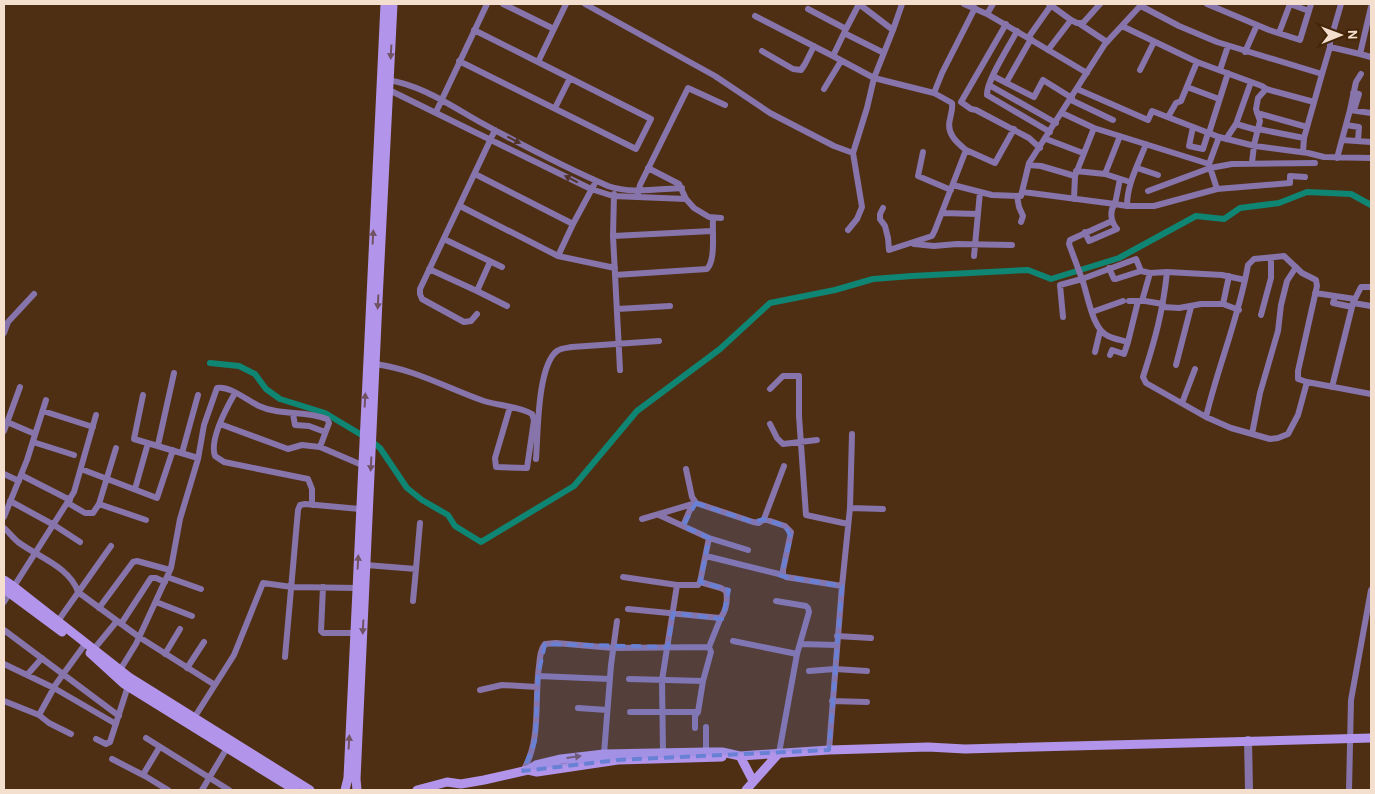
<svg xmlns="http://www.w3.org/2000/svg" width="1375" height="794" font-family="Karla,sans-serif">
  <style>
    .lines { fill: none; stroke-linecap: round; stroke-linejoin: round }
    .canal { stroke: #0f8573; stroke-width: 6 }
    .minor { stroke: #8674aa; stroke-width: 6 }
    .tertiary { stroke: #8674aa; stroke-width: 8 }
    .secondary { stroke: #b295ea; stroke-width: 9 }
    .oneway { fill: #705262 }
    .oneway2 { fill: #513528 }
    .marked { fill: #6881d5; fill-opacity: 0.2; stroke: #6881d5; stroke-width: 4; stroke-dasharray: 10 6; stroke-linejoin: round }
  </style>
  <rect width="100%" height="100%" fill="#4f2f13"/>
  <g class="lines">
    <path class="canal" d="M210 363 239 366 255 374 266 389 280 399 325 413 360 434
      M375 444 380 448 407 488 422 500 448 515 455 526 481 542 574 486 637 411 720 349 770 303 835 290 873 279 912 276 1028 270 1051 279 1119 258 1196 216 1224 219 1240 208 1279 203 1307 192 1351 194 1371 205"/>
    <path class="minor" d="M503 4 554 29
      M585 4 715 76 770 113 834 146 853 153
      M859 4 893 30 902 4
      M964 4 987 14
      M993 4 987 14 1028 38 1052 4
      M1207 4 1269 30 1300 40 1311 4
      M1341 4 1330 42V47L1360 54 1371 7
      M1141 6 1179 26 1217 42 1322 74 1330 47
      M808 9 846 29 859 4
      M755 16 833 56 846 29
      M1071 20 1077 23H1083L1100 4
      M1006 24 961 102 971 109 976 110 1029 138 1040 148
      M1080 24 1107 42
      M1122 26 1197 62 1262 86 1266 89 1314 102
      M474 30 538 62 566 4
      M1017 31C1010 45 986 81 987 95L1050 132
      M844 33 884 53
      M1279 33 1290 4 1309 11
      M1028 38 1087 73
      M1048 50 1071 20 1049 4
      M762 51 793 69 801 70 805 64 814 46
      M1245 52 1257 25
      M1360 54 1371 57
      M833 56 874 78 893 30
      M459 61 636 149 651 119 538 62
      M1140 70 1154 42
      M1220 70 1228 46
      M993 76 1034 97 1043 80 1072 98
      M387 80C419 84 450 105 478 121 520 144 564 167 608 186 631 194 658 189 682 188
      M1006 83 1031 39
      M989 85 1056 123
      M1187 87 1219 99
      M387 89 591 189 613 196 686 199
      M824 89 841 61
      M1077 89 1148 120 1152 111 1219 137 1255 146 1308 153 1324 157 1371 158
      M934 93 942 73 975 8
      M1353 93 1359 94 1354 110
      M1071 100 1113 120
      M555 108 570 78
      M1350 110 1356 82 1361 74
      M436 112 487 4
      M1062 113 1094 128 1209 164 1217 189 1290 183V176L1305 177
      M1257 113 1307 127
      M1168 117 1176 103 1181 101 1197 62
      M1236 124 1257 130
      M1346 125 1359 127 1358 141
      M1193 127 1189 146 1203 149 1208 133
      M1258 129 1304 138
      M1209 133 1228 73
      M1120 136 1105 174 1130 182
      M1046 139 1083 153
      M1226 139 1236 124 1251 82
      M1342 140 1371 142
      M1146 144C1138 165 1127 184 1127 206H1154L1217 189
      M923 152 918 176 951 190
      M1303 152 1304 138 1322 74
      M1337 158 1350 110 1371 113
      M1252 163 1254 145 1260 121 1256 109 1258 98 1266 89
      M1209 164 1219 137
      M1029 165 1041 166 1075 176
      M648 168 679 184 686 199 694 208 709 217 721 218
      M1137 168 1158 175
      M1076 171 1105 174
      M475 174 573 224 594 185
      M1120 179 1115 204 1127 206
      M953 185 992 195 1021 196 1029 163 1105 44 1142 4
      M1148 191 1210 168 1232 164 1315 163
      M1023 192 1115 204C1109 211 1111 222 1117 229L1089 241 1085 232
      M614 194 613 236 620 370
      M638 194 640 185 688 88 725 105
      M1017 196 1019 207 1023 216 1021 222
      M1074 199 1075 176 1094 128
      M460 206 558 256
      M883 208 880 214V219L885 226 888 238 889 250 932 236 935 230 966 150 995 163 1014 129
      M942 213 978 214
      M573 224 558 256 615 268
      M848 230 857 219 862 207 853 153 867 108 874 78 934 93 952 103C953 109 951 113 950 119 946 133 956 142 966 150
      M613 236 712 231
      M444 239 502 267
      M914 244 934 246 957 244 1012 245
      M974 256 980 192
      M1109 268 1114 279H1116L1141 271
      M429 269 477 291 490 262
      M1167 272 1222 275 1245 280
      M615 275 707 269C716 260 712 231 713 218
      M1229 276 1223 304 1239 310
      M477 291 507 306
      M1315 293 1355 299
      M1335 296 1333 303 1352 307
      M1129 301H1145L1163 304
      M1138 301 1128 342C1121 340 1114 339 1108 336 1092 329 1088 295 1082 279L1136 259 1141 271 1150 273 1167 272C1163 311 1155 340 1143 377L1146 383 1206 417 1231 428 1270 439 1278 438 1288 434 1298 415 1307 382 1371 394
      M1142 301 1150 273
      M1353 303 1371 306
      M1163 307 1179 308 1201 304H1223
      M617 309 670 306
      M1092 312 1123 301
      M477 314 471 321 464 322 422 299 420 294V289L495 130
      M1261 315 1271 278V258
      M1063 317 1060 285 1082 279 1069 244 1070 240 1112 221
      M4 333 8 322 34 294
      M1095 352 1100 331
      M1110 355 1112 350 1124 354 1128 342
      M375 364C414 369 447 388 484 401 500 406 518 406 532 414L534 420 527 468 496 467 495 458 510 407
      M1176 365 1191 307
      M1332 387 1353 303 1361 287H1371
      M770 389 783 376H799V416L806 515 848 524
      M235 393C227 407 209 440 215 456L224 462 308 479 312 489V505
      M143 395 134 439 198 458
      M1182 403 1195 369
      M43 411 93 427
      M293 414 295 425 309 426 325 432
      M1206 417C1218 366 1239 317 1248 265L1254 259 1284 256 1302 273 1316 280 1317 286 1298 371V379L1307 382
      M7 422 35 434
      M220 424 288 449 302 445 320 447 362 465
      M770 424 777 438 783 444 817 440
      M4 431 20 387
      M1252 434 1260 393 1278 331 1281 305 1287 281 1296 267
      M33 442 74 455
      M158 445 174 373
      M182 453 198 395
      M536 459C538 435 537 366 557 351 561 348 567 348 572 347L659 341
      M81 469 157 498 173 450
      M686 469 692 497 696 503 753 522 759 523 764 519 784 466
      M4 474 19 481
      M21 475 70 500
      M135 489 148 443
      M10 501 54 525 80 542
      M68 503 85 513H93L99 504 116 448
      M99 504 146 520
      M850 508 883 509
      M659 515 709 538
      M4 517 27 460 46 400
      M642 519 696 503
      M764 519 785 526 791 532 783 570V575L786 577 842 586
      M683 526 692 505
      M4 528C9 532 13 538 18 542 38 557 70 567 78 592L139 637 215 685
      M706 556 783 575
      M366 565 416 569 420 523
      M167 577 201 589
      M623 577 677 585
      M323 587 321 631 323 633H354
      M413 601 416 569
      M776 601 806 606 808 608 809 612 797 654 779 753
      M4 602 74 492 96 415
      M156 602 192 616
      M99 608 133 562 137 561 170 570
      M628 609 720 618C726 612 728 600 726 591L721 588 700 582
      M58 621 111 546
      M121 624 151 578H156L165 582
      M4 630 119 716
      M837 636 871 638
      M733 641 797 654
      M800 644 837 645
      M94 649 117 621
      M165 654 180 629
      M285 657 298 510 300 505 305 504 360 509
      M4 664 54 688 116 724
      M187 668 204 642
      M120 670 136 644 171 568 180 519 198 459 204 425 217 388C229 385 248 401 259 406 280 416 306 410 327 419L329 423 320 447
      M809 671 835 669 867 671
      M27 675 42 658
      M538 676 609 679
      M629 679 703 681
      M480 690 502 685 537 687
      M4 701 39 715 56 684 83 647 87 644
      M832 701 867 702
      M578 708 607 710
      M630 712H698
      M39 715 49 723 71 734
      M194 718 234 655 263 583 292 587 357 588
      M706 727V752
      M695 728V716L698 712 703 681 711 652 709 647 721 617
      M146 738 229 790
      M96 739 106 744 110 742 128 686
      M159 748 144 773 145 776 168 790
      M829 750 842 586 850 508 852 434
      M663 752 662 680 677 585H698L700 582 709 538 748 550
      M604 754 611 665 617 621
      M112 759 145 776
      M523 771C542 739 534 701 539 666 540 658 540 650 545 644L556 643 613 648 709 647
      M202 790 227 748
      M1349 790 1351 700 1371 590"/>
    <path class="tertiary" d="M1248 740 1249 790"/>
    <path class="secondary" d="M4 580 13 586 129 677 310 790
      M4 589 62 632
      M90 653 124 684 295 790
      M740 756 753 781
      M528 770 537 772 618 760 722 757
      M345 790 348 778 385 4
      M357 790 356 779 378 300 393 4
      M417 790 447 782 461 784 484 780 528 770 536 765 561 759 604 754 706 752H722L740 756 829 750 928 747 965 749 1371 738
      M746 790 779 753"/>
  </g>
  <defs><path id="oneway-solid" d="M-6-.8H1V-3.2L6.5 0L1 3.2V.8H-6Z" transform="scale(1.25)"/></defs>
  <g class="oneway">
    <use href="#oneway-solid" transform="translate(391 52) rotate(93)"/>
    <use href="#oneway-solid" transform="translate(373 237) rotate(-87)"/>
    <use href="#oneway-solid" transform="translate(378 302) rotate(93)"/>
    <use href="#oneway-solid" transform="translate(365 400) rotate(-87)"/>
    <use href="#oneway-solid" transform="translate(371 464) rotate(93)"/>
    <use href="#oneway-solid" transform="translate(358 562) rotate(-87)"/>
    <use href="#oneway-solid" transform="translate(363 627) rotate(93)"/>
    <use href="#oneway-solid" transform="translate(349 742) rotate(-87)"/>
    <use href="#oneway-solid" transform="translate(574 757) rotate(-8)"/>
  </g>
  <g class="oneway2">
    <use href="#oneway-solid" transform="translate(514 140) rotate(27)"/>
    <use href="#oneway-solid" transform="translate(571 179) rotate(-153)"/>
  </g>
  <path class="marked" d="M696 503 753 522 764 519 785 526 791 537 781 576 842 586 829 750 618 760 523 771 535 741 538 676 545 644 668 647 673 613 722 619 729 590 700 582 709 538 683 526Z"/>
  <rect width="1375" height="794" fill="none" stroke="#f4dfcf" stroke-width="10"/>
  <g transform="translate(1340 35) rotate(89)" stroke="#442507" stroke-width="4" paint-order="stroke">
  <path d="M0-4L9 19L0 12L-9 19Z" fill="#f4dfcf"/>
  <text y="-8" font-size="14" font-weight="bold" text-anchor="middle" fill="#f4dfcf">N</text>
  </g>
</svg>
